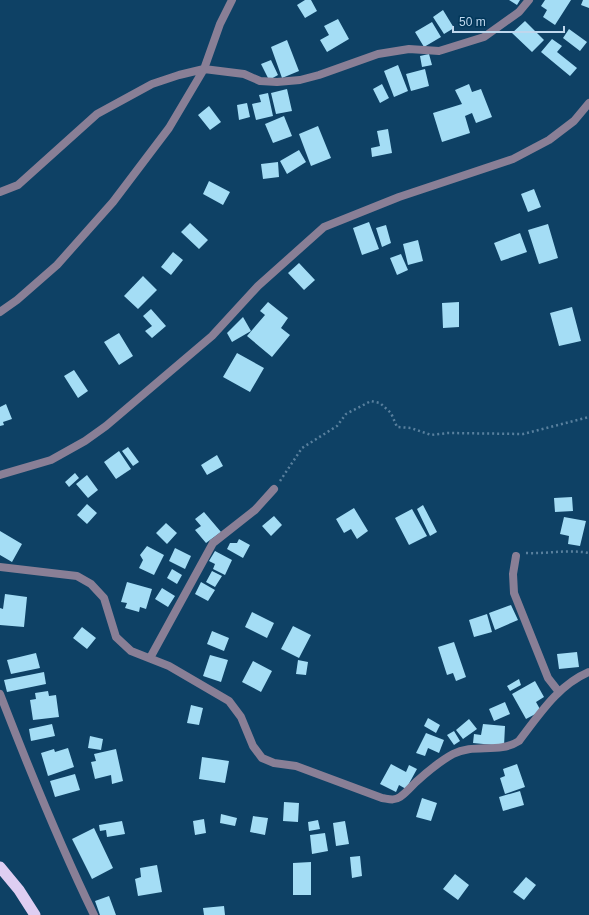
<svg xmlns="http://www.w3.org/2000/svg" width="589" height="915" font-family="Arial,sans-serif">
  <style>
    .building { fill: #a4ddf5 }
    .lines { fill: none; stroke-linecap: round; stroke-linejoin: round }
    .path { stroke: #59809e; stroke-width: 2.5; stroke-dasharray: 2 3; stroke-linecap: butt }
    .minor { stroke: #897f96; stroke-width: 8 }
    .trunk { stroke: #decef2; stroke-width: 11 }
  </style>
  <rect width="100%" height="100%" fill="#0e4165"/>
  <path class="building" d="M305 0H311L317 11 305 18 297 5Z
    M509 0H520L517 5Z
    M545 0H571L555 25 543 17 547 10 541 6Z
    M583 0H589V8L581 5Z
    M443 10 454 28 444 34 433 17Z
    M338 19 349 39 327 52 320 40 329 35 324 26Z
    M525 21 544 40 532 52 512 33Z
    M432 22 441 37 424 47 415 32Z
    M569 29 587 42 580 51 563 38Z
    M552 39 562 46 557 52 577 68 570 76 541 52Z
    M287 40 299 71 282 78 271 47Z
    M429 54 432 65 422 67 420 56Z
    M271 60 278 75 269 80 261 64Z
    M398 65 408 91 394 97 384 71Z
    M425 69 429 86 411 91 406 74Z
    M382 84 389 98 380 103 373 89Z
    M469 84 472 92 481 89 492 117 476 123 472 113 465 116 470 133 442 142 433 113 462 104 455 90Z
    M287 89 292 111 276 114 271 93Z
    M268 93 273 116 256 120 252 104 261 102 259 95Z
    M247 103 250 117 239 120 237 105Z
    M209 106 221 122 210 130 198 115Z
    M284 116 292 136 273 143 265 124Z
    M318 126 331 158 311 166 299 134Z
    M388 129 392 153 372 157 371 148 380 146 377 131Z
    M299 150 306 162 287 174 280 161Z
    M278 162 279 177 263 179 261 164Z
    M209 181 230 192 223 205 203 194Z
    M534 189 541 207 528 212 521 194Z
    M369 222 379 249 362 255 353 228Z
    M190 223 208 240 199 249 181 232Z
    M548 224 558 258 539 264 528 230Z
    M386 225 391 243 382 247 376 228Z
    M520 233 527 252 501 261 494 243Z
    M418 240 423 261 408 265 403 244Z
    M173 252 183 260 171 275 161 267Z
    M401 254 408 270 397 275 390 258Z
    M299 263 315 280 304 290 288 273Z
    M143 276 157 290 138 309 124 296Z
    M268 302 288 318 281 328 290 335 272 357 247 336 265 315 260 311Z
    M459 302V327L443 328 442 303Z
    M572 307 581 341 559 346 550 313Z
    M151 309 166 326 152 338 145 331 152 326 143 316Z
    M243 317 251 331 232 342 227 333Z
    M119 333 133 356 119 365 104 342Z
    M237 353 264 368 250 392 223 377Z
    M74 370 88 391 78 398 64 376Z
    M6 404 12 419 3 422 4 425 0 426V407Z
    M128 447 139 462 133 466 122 451Z
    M119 451 131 469 116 479 104 462Z
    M217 455 223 466 207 475 201 465Z
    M75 473 79 478 69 487 65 482Z
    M87 475 98 490 88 498 76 484Z
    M572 497 573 511 555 512 554 498Z
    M87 504 97 513 87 524 77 515Z
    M423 505 437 532 430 536 417 509Z
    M354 508 368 531 357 539 351 529 344 533 336 519Z
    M412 509 427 536 409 545 395 518Z
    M204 512 221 532 206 543 195 530 201 526 195 519Z
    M274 516 282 525 271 536 262 526Z
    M564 517 586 521 580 546 568 544 569 536 560 534Z
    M166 523 177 533 167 544 156 533Z
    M0 531 22 544 12 562 0 555Z
    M239 539 250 545 243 558 227 549 230 543H237Z
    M147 546 164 555 154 575 139 568 143 560 140 555Z
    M175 548 191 556 185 569 169 561Z
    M215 551 232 560 225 575 213 569 215 564 209 561Z
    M172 569 182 575 177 584 167 578Z
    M212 571 222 576 215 587 206 582Z
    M127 582 152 589 146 609 140 607 139 612 125 608 127 603 121 602Z
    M201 582 215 590 208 601 195 594Z
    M162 588 175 596 168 607 155 599Z
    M5 594 27 597 24 627 0 625V608L3 609Z
    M511 605 518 620 495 630 489 613Z
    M252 612 274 623 267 638 245 627Z
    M487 614 492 632 474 637 469 620Z
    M293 626 311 635 299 658 281 649Z
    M82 627 96 638 87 649 73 638Z
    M212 631 229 638 224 651 207 644Z
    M454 642 466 677 456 681 453 673 447 675 438 647Z
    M577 652 579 667 559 669 557 654Z
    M36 653 40 668 11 674 7 660Z
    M210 655 228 660 221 682 203 676Z
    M298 660 308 662 306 675 296 674Z
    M253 661 272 671 261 692 242 682Z
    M44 672 46 684 7 692 4 680Z
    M519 679 521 685 510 691 507 686Z
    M535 681 544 697 536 702 541 711 526 719 512 694Z
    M48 691 49 696 56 695 59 717 33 720 30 700 36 699 35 693Z
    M505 702 510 714 494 721 489 709Z
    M191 705 203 708 199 725 187 723Z
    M428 718 440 725 436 733 424 726Z
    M469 719 477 729 463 739 456 730Z
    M52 724 55 736 31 741 29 729Z
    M483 724 505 726 504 746 473 743 474 734 481 735Z
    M454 731 460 741 454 745 447 735Z
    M426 733 444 740 439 753 428 748 425 756 416 753Z
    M90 736 103 739 101 750 88 748Z
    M68 748 74 767 48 776 41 753 54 749 55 752Z
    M116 749 123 781 112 784 111 775 95 779 91 762 96 761 94 754Z
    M202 757 229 761 225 783 199 779Z
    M391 764 406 772 409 765 417 769 406 789 399 785 396 792 380 784Z
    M517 764 525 787 505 794 500 778 505 776 503 769Z
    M75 774 80 790 55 797 50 781Z
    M520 791 524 805 503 811 499 797Z
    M422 798 437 803 431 821 416 817Z
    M284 802 299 803 298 822 283 821Z
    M221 814 237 818 235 826 220 823Z
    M253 816 268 818 265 835 250 832Z
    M204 819 206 833 195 835 193 821Z
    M318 820 320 829 309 831 308 822Z
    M122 821 125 834 107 837 106 830 100 831 99 825Z
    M345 821 349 844 336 846 333 823Z
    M94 828 113 868 92 879 72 839Z
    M325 833 328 851 312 854 310 835Z
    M360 856 362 876 352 878 350 857Z
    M311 862V895H293V863Z
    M157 865 162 892 138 896 135 879 141 877 140 868Z
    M455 874 469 885 458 900 443 889Z
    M526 877 536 885 524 900 513 892Z
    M109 896 116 915H100L95 901Z
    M224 906 225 915H204L203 908Z"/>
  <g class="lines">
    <path class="path" d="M280 481 302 448 337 426 346 414 371 401 380 403 391 413 397 427 411 428 431 435 448 433 523 434 589 417
      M526 553C548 554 567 549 589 553"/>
    <path class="minor" d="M0 192 18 185 97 114 152 84 179 75 204 69 244 74 260 81 277 82 300 80 319 75 378 54 409 49 439 51 484 37 519 12 529 0
      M0 312 17 300 57 265 113 202 169 128 204 69 220 24 232 0
      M0 475 51 460 85 441 106 426 212 336 258 286 324 227 399 197 513 159 549 140 574 121 589 103
      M516 556 513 574 514 593 548 678 559 692
      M0 567 77 576 91 584 104 598 116 637 131 651 169 666 229 701 241 717 253 746 262 758 274 763 296 766 382 798C389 799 394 801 400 797 406 793 411 787 416 782 427 772 440 761 453 754 474 743 499 754 519 741 539 715 558 685 589 672
      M150 658 213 543 255 510 274 489
      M0 694C29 769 59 843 94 915"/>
    <path class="trunk" d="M0 867 19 890 35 915"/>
  </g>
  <path d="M453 26v6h111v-6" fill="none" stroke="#bfd7ed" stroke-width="2"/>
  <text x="459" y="26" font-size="12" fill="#bfd7ed" stroke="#003659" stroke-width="3" paint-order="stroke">50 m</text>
</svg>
